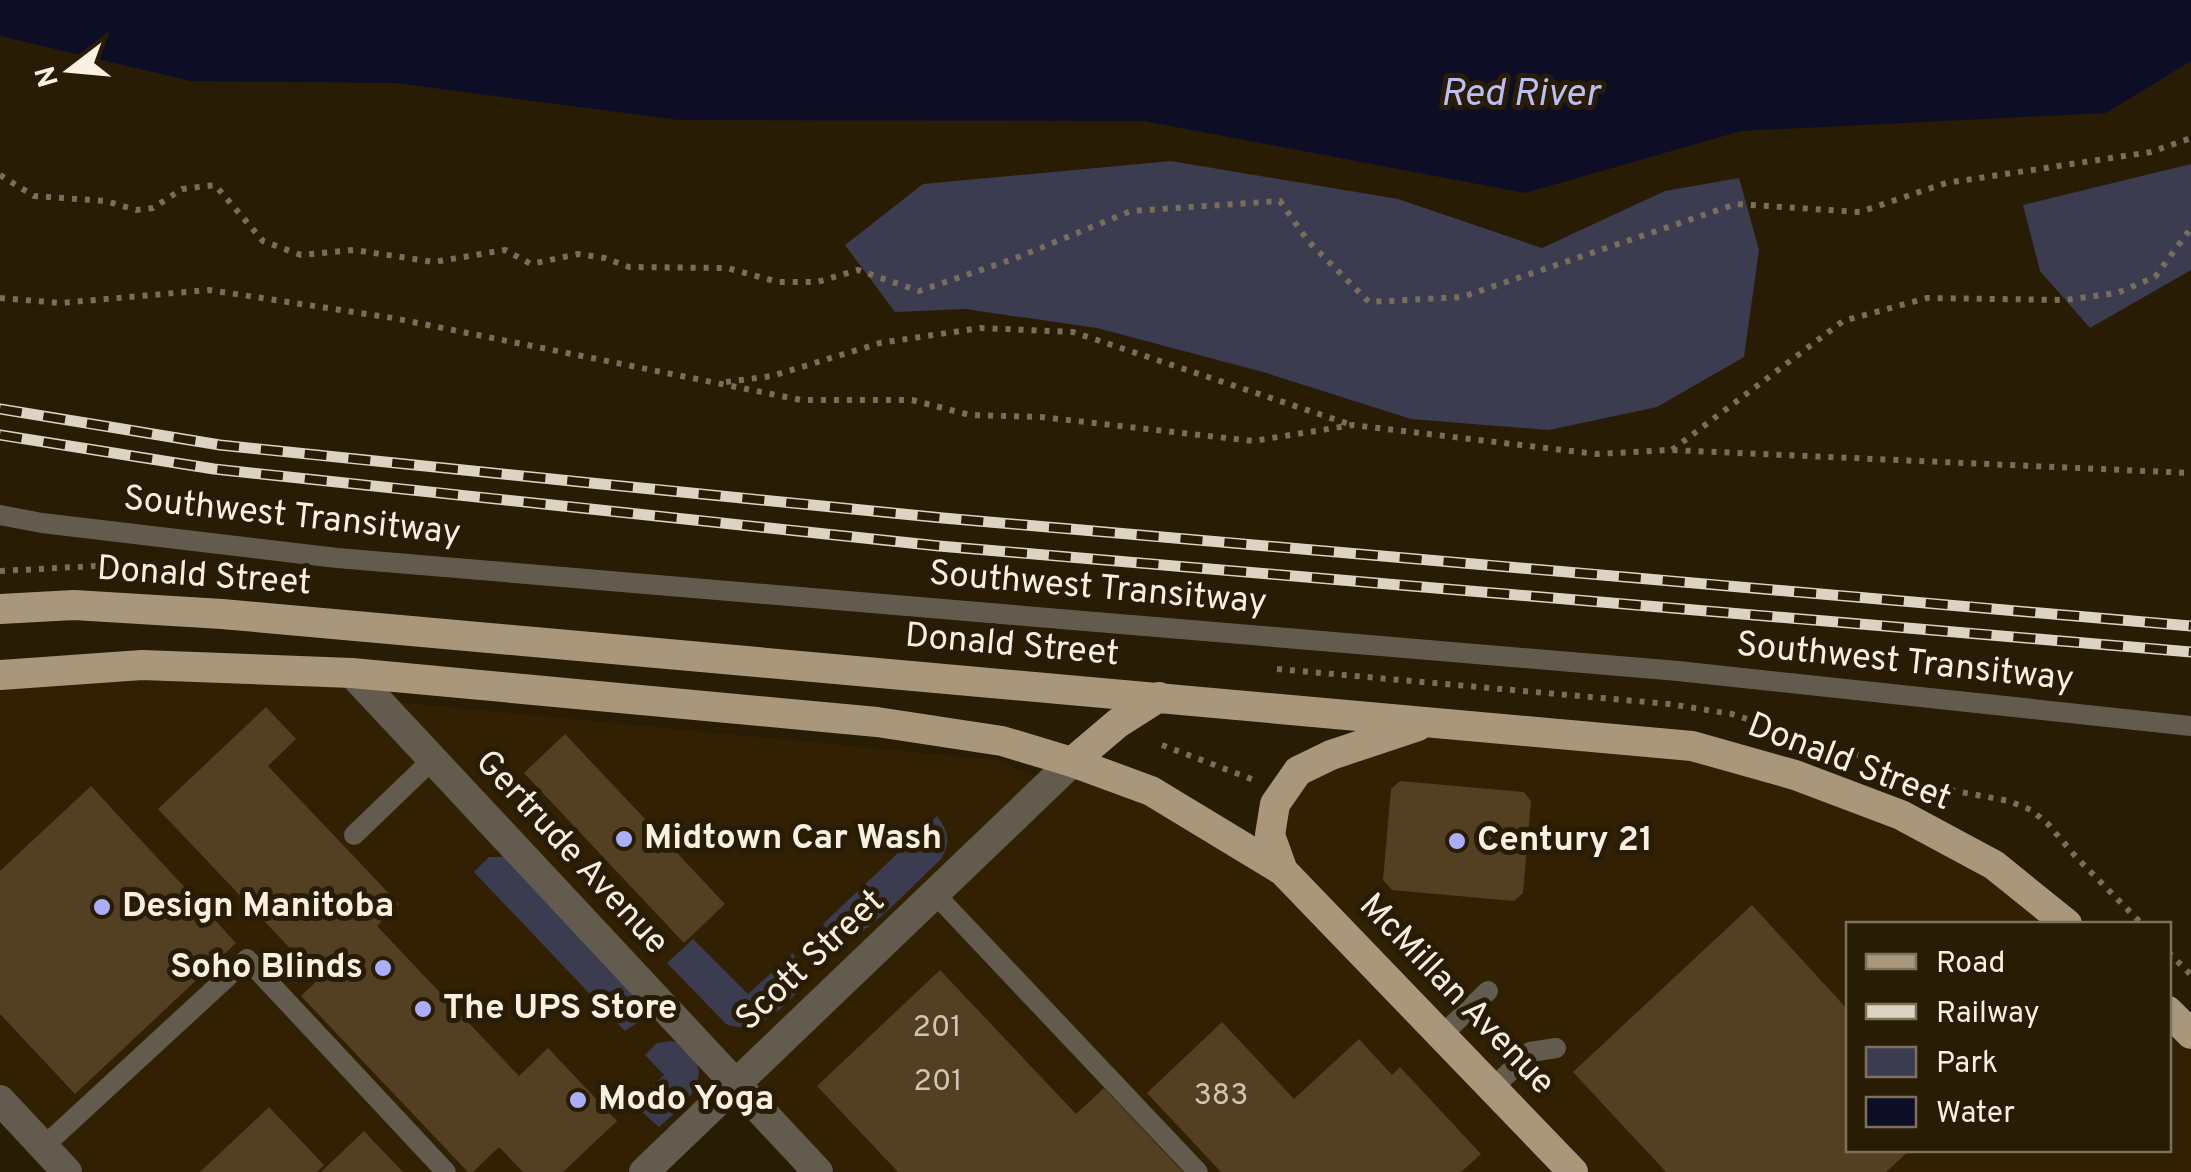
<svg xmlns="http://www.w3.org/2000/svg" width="2191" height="1172" font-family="Overpass,sans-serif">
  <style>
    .built { fill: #312002 }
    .green { fill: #3b3c50 }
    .water { fill: #0d0d26 }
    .building { fill: #534022 }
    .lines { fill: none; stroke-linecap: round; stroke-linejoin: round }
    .path { stroke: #796e5a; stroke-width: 6; stroke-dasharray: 5 8; stroke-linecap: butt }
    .lane { stroke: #635b4e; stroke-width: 20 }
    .street { stroke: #635b4e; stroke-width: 30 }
    .primary { stroke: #a9977c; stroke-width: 30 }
    .rail-casing { stroke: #dcd3c3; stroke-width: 11 }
    .rail { stroke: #291c05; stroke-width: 8; stroke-dasharray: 22; stroke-linecap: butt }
    .poi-dot { fill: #abaffb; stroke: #291c05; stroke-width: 4 }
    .labels { text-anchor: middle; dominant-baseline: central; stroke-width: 10; stroke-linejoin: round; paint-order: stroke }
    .number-label { font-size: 30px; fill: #d0c4b2 }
    .street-label { font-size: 35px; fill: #f9f0e2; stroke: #291c05 }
    .poi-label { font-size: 35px; font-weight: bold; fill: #f9f0e2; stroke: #291c05; text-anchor: start }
    .water-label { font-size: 38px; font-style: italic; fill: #bbbff9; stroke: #291c05 }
  </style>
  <rect width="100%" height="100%" fill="#291c05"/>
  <path class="built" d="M352 673 377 700 996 760 1051 782 1072 762 1281 870 1270 835 1298 771 1430 722 1692 746 1901 815 2067 924H1848V1150H2168L2169 1011 2191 1034V1172H818L734 1084 644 1172H67L0 1100V675Z"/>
  <path class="green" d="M1171 161 1398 199 1542 248 1665 191 1739 178 1759 250 1744 357 1657 407 1549 430 1411 419 1263 372 1097 328 965 309 895 312 845 245 923 184Z
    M2191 164V270L2090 328 2040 271 2023 205Z
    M937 816C948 831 952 842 941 859 925 874 867 935 849 938 837 941 829 933 823 924Z
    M489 857H505L644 1006 637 1023 625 1031 474 872Z
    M693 939 748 994 793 953 805 984C783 1006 761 1037 726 1024L667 963Z
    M671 1041C681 1043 685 1045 691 1053 715 1081 678 1110 659 1127L634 1105 664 1075 645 1055 657 1043Z"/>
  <path class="water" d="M0 0H2191V61L2106 113 1741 131 1525 193 1144 121 679 120 396 83 191 81 0 36Z"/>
  <path class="building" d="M266 707 296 739 268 766 399 904 377 926 519 1076 548 1048 617 1121 563 1172H523L499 1147 473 1172H468L301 996 319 979 158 809Z
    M565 734 725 904 684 943 524 773Z
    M1400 781 1524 792 1531 801 1523 893 1514 901 1392 890 1383 880 1391 789Z
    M91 786 236 943 75 1094 0 1014V871Z
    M1752 905 1848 1010V1150H1910L1886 1172H1666L1573 1072Z
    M940 970 1076 1114 1104 1088 1183 1172H898L817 1086Z
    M1222 1022 1294 1099 1359 1039 1392 1075 1400 1067 1481 1154 1461 1172H1221L1147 1093Z
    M269 1107 324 1165 317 1172H200Z
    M364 1131 403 1172H321Z"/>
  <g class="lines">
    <path class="path" d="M0 175 34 196 106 201 136 210 153 208 182 189 215 185 263 241 301 255 354 250 434 262 505 250 531 264 578 254 605 258 629 267 727 268 778 282H817L858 270 919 291 1016 258 1131 211 1280 201 1308 241 1369 302 1462 297 1736 204 1860 212 1946 183 2151 152 2191 138
      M0 298 61 303 209 290 393 318 801 400H912L970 415 1041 417 1253 441 1353 425 1596 454 1671 450 2191 473
      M726 382 772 376 880 343 980 328 1073 332 1352 425
      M1672 450 1843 321 1927 298 2065 300 2117 293 2155 277 2191 228
      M0 571 96 566 183 572
      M1277 669 1669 704 1732 714 1864 757 1923 785 2009 801 2031 810 2048 824 2076 857 2142 924
      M1162 745 1254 780
      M2168 952 2191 975"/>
    <path class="lane" d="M0 515 42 523 337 558 1678 671 2191 726
      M354 835 432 760
      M936 895 1198 1172
      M1443 1034 1488 991
      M1494 1087 1530 1052 1556 1048
      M43 1147 247 959 446 1172"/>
    <path class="street" d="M352 673 818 1172
      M0 1100 67 1172
      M644 1172 1072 762"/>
    <path class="primary" d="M0 609 74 605 222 614 1692 746 1795 775 1901 815 1994 865 2067 924
      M0 675 142 665 352 673 877 722 1002 741 1072 762 1151 791 1283 871 1573 1172
      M1072 762 1118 723 1159 697
      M1283 871 1270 835 1275 804 1298 771 1331 755 1418 726
      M2168 1011 2191 1034"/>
    <defs>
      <path id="rail" d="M0 409 220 445 581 482 943 518 2191 626
        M0 435 214 469 939 546 2191 652"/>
    </defs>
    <use href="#rail" class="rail-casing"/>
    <use href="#rail" class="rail"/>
  </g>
  <g class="poi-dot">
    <circle cx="624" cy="839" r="10"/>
    <circle cx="1457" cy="841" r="10"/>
    <circle cx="102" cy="907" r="10"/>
    <circle cx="383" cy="968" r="10"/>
    <circle cx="423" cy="1009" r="10"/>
    <circle cx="578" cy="1100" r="10"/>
  </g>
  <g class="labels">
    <g class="number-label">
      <text x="937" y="1028">201</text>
      <text x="938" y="1082">201</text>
      <text x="1221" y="1096">383</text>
    </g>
    <g class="street-label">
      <text transform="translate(292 517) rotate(6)">Southwest Transitway</text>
      <text transform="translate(204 577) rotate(4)">Donald Street</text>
      <text transform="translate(1098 589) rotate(5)">Southwest Transitway</text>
      <text transform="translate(1012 646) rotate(5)">Donald Street</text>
      <text transform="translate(1905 663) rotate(6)">Southwest Transitway</text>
      <text transform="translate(1849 763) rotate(21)">Donald Street</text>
      <text transform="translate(571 853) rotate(47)">Gertrude Avenue</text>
      <text transform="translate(811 961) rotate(-43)">Scott Street</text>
      <text transform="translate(1456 995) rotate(46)">McMillan Avenue</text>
    </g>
    <g class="poi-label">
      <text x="644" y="839">Midtown Car Wash</text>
      <text x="1477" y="841">Century 21</text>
      <text x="122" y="907">Design Manitoba</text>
      <text x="363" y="968" text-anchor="end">Soho Blinds</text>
      <text x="443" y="1009">The UPS Store</text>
      <text x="598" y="1100">Modo Yoga</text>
    </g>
    <g class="water-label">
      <text x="1520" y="95">Red River</text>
    </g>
  </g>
  <rect x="1846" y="922" width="325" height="230" fill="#291c05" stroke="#7c715d" stroke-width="2.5"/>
  <rect x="1866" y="954" width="50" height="15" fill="#a9977c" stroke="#7c715d" stroke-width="2.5"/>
  <text x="1936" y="972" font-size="30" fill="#f9f0e2">Road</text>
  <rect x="1866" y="1004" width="50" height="15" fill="#dcd3c3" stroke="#7c715d" stroke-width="2.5"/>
  <text x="1936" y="1022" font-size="30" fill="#f9f0e2">Railway</text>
  <rect x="1866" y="1047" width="50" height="30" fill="#3b3c50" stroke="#7c715d" stroke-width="2.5"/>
  <text x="1936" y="1072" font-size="30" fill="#f9f0e2">Park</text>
  <rect x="1866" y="1097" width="50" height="30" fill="#0d0d26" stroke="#7c715d" stroke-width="2.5"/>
  <text x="1936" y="1122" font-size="30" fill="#f9f0e2">Water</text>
  <g transform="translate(70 70) rotate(254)" stroke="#291c05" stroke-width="8" paint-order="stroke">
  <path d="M0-8L18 38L0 25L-18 38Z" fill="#f9f0e2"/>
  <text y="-15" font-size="28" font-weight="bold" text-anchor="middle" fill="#f9f0e2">N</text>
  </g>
</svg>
